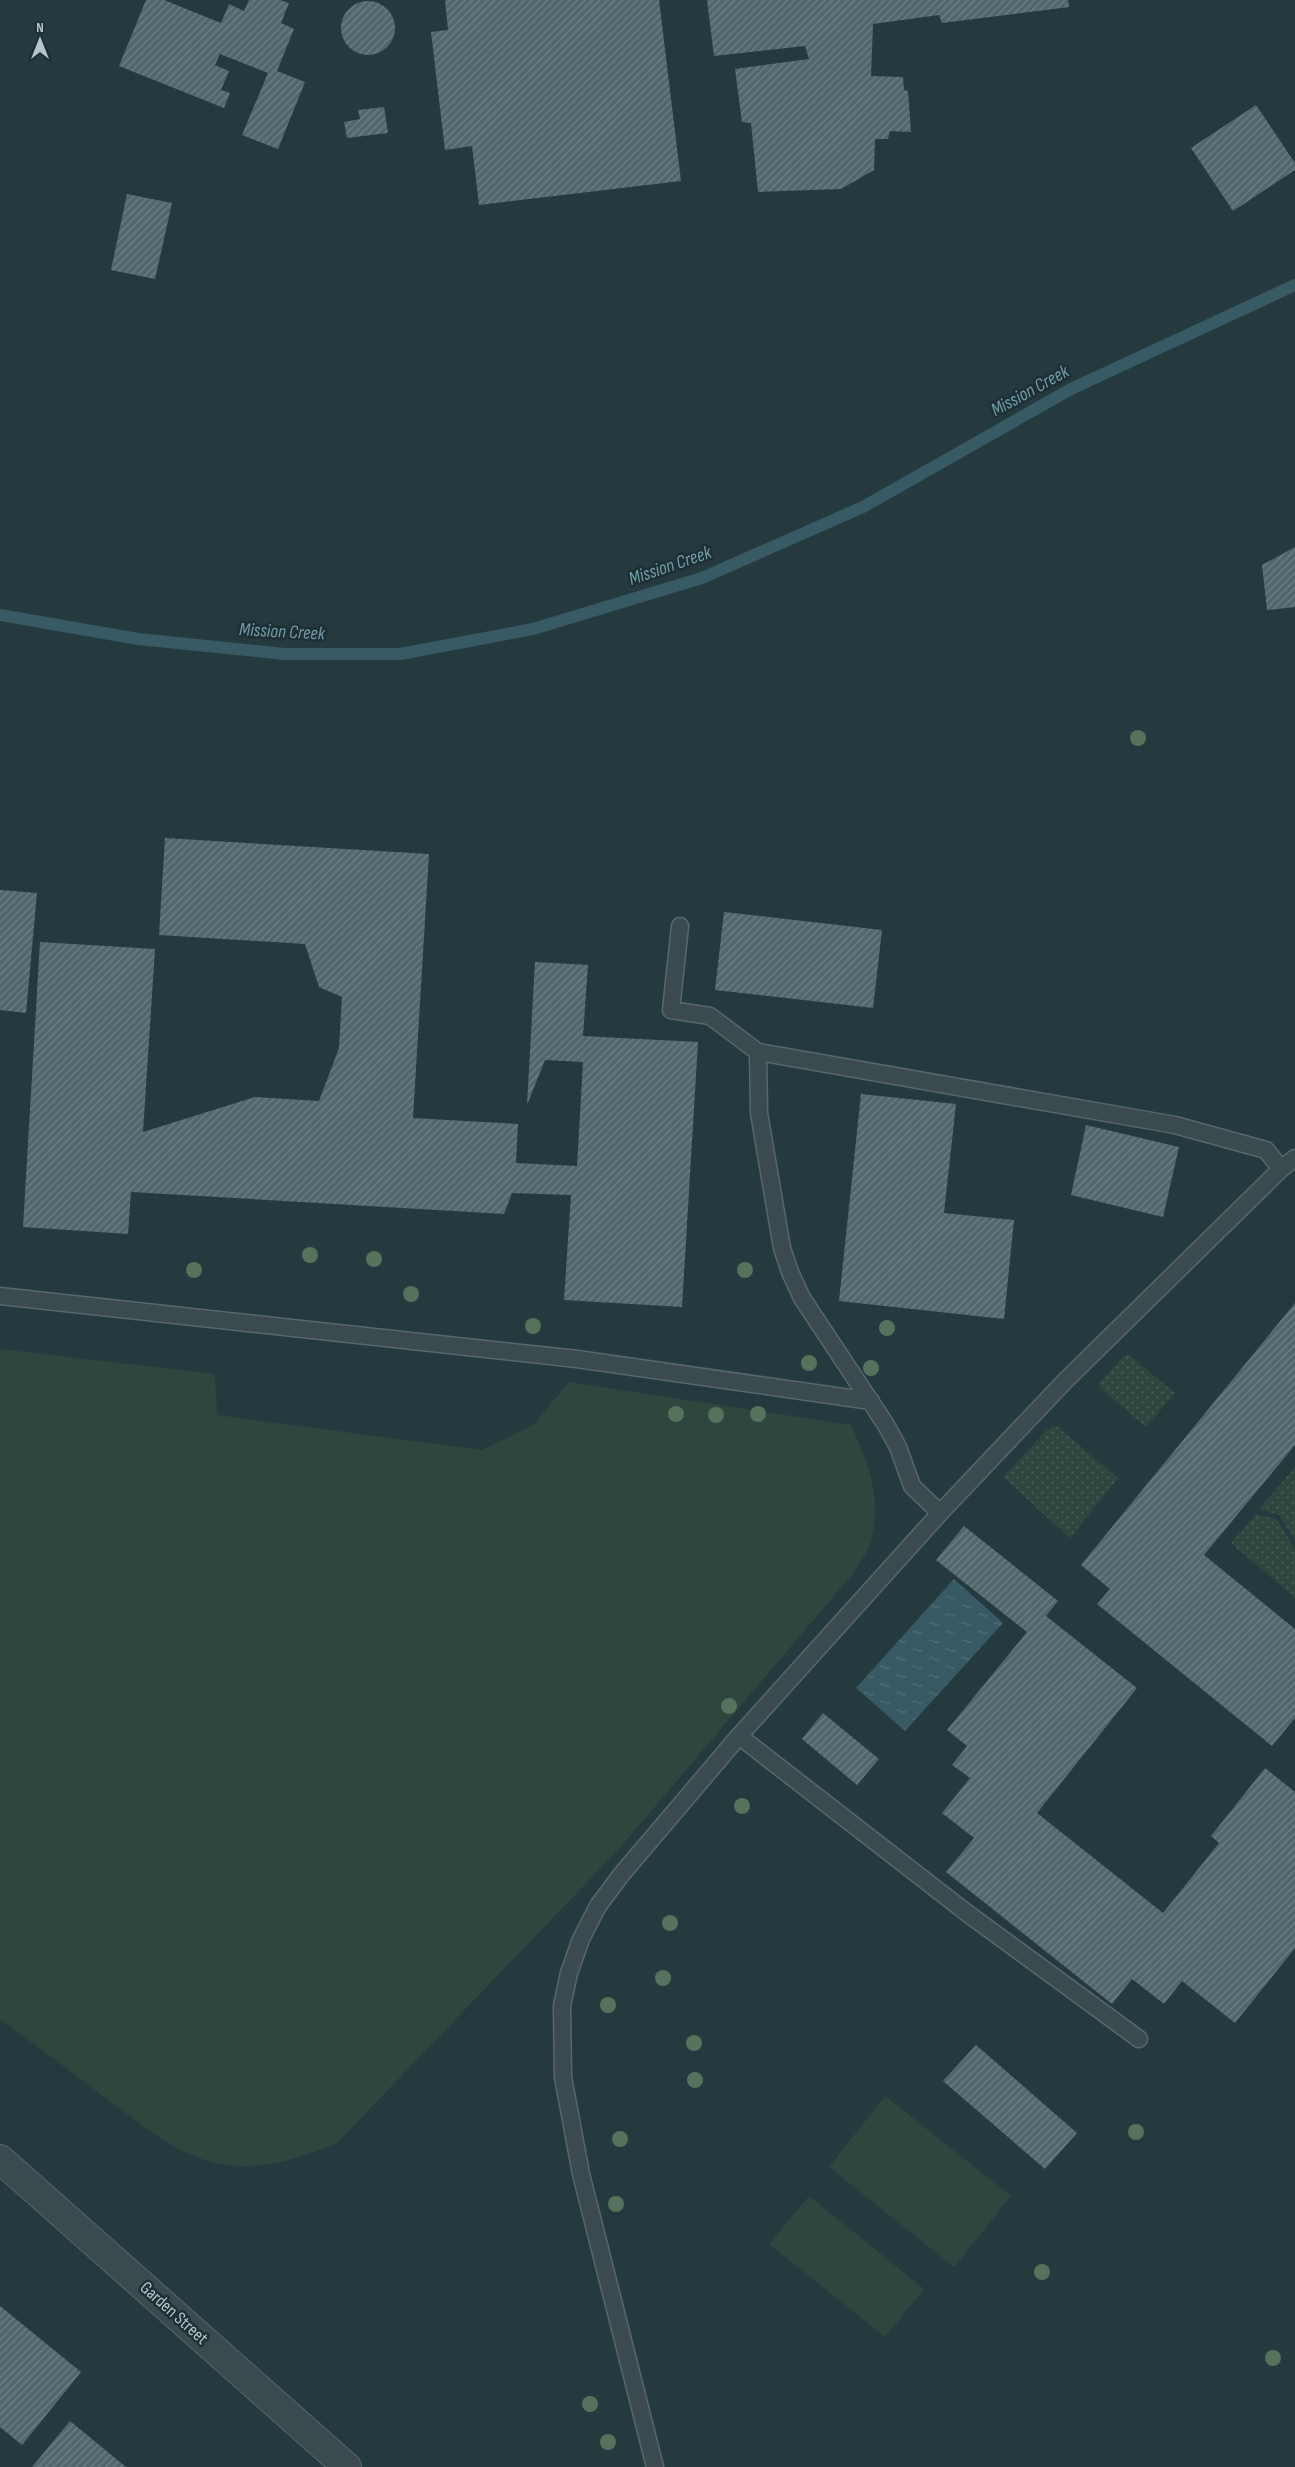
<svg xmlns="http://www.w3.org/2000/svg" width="1295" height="2467" font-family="'Sofia Sans Condensed',sans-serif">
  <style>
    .grass { fill: url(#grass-dots) }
    .park { fill: #2d473f }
    .water { fill: url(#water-ripples) }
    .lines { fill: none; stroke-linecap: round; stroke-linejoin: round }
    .stream { stroke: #385a64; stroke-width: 12 }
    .building { fill: url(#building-hatch) }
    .service-casing { stroke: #57686d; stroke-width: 19 }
    .tertiary-casing { stroke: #57686d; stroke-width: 30 }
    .service { stroke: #3a4a4f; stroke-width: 16 }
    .tertiary { stroke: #3a4a4f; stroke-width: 28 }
    .tree { fill: #54725c }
    .labels { text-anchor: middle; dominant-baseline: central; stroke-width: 5; stroke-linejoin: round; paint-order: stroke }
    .street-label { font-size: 18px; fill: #b6c5ca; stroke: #1e2f35 }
    .water-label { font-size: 19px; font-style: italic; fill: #709ca8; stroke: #1e2f35 }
  </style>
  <defs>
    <pattern id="grass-dots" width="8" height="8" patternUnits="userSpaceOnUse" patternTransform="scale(1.25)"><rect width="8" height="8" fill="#2d473f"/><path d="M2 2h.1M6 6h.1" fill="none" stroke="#496059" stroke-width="1.8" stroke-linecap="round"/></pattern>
    <pattern id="water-ripples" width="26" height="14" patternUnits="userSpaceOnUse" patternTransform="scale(1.25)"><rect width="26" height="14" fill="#385a64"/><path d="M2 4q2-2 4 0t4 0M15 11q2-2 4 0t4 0" fill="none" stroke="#537079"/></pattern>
    <pattern id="building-hatch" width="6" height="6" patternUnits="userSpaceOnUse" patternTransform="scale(1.25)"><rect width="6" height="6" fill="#51676c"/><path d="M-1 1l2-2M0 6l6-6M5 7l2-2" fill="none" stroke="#6f8286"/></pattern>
  </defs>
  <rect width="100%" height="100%" fill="#253a3f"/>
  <path class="grass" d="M1129 1355 1175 1393 1146 1427 1100 1388 1099 1383 1124 1356Z
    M1054 1426 1058 1427 1118 1478 1070 1538 1003 1477 1047 1430Z
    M1295 1467V1540L1280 1517 1282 1516 1259 1509Z
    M1256 1514 1277 1519 1295 1549V1598L1231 1543Z"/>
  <path class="park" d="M0 1349 215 1374 217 1415 482 1450 533 1425 569 1382 851 1425C869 1465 883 1498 870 1544 867 1553 860 1562 855 1571L618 1850 337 2143C299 2159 259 2172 216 2163 174 2154 138 2121 103 2096 69 2070 34 2044 0 2019Z
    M885 2096 1011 2196 954 2267 829 2167Z
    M809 2196 924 2289 885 2337 769 2244Z"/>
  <path class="water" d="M954 1579 1003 1623 905 1731 856 1688Z"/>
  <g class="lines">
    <path class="stream" d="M0 615 138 639 285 654H400L533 629 702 578 863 507 1071 389 1295 285"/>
  </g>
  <path class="building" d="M146 0H164L221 23 229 4 244 11 249 0H280L289 3 281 23 294 29 277 71 305 82 278 149 242 135 268 73 220 54 215 65 229 71 221 90 230 93 224 108 119 66Z
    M445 0H659L681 181 479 205 472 146 445 150 431 32 448 30Z
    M707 0H1068L1069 7 942 23 939 15 873 24 871 76 903 77 904 90 908 91 911 132 890 131 888 139H875L874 170 841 189 758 192 751 123 742 122 735 69 809 59 805 46 714 56Z
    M341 28a27 27 0 1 1 54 0a27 27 0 1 1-54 0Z
    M1256 105 1295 163V170L1233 211 1191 148Z
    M384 107 388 133 347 138 344 122 360 119 358 110Z
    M127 194 172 203 155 279 111 270Z
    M1295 547V607L1267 610 1262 565Z
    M165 838 429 854 413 1118 518 1124 516 1163 577 1166 583 1062 545 1060 527 1105 535 962 588 965 583 1036 698 1042 682 1307 564 1300 571 1195 512 1193 504 1214 131 1192 128 1234 23 1227 40 942 155 949 143 1132 255 1097 319 1101 339 1048 342 997 319 987 305 944 159 935Z
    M0 890 37 893 26 1013 0 1010Z
    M724 912 882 930 873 1008 715 990Z
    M861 1094 956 1104 944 1213 1014 1220 1004 1319 839 1301Z
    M1086 1125 1179 1147 1163 1217 1071 1195Z
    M1295 1303V1445L1204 1555 1295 1629V1718L1272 1746 1097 1604 1110 1589 1081 1565Z
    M964 1526 1058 1601 1046 1616 1137 1688 1037 1813 1163 1913 1219 1843 1211 1836 1265 1768 1295 1792V1948L1235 2023 1182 1981 1164 2004 1132 1979 1112 2004 946 1872 974 1838 942 1813 970 1778 952 1765 967 1746 947 1730 1027 1632 936 1560Z
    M823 1713 879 1759 857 1785 802 1739Z
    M976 2045 1077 2133 1045 2169 943 2081Z
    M0 2306 81 2372 22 2445 0 2427Z
    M70 2421 126 2467H32Z"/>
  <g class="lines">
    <defs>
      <path id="service" d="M680 926 671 1010 710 1016 758 1052
        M0 1296 577 1359 871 1401
        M940 1513 912 1486 898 1447 886 1425 802 1298 790 1272 782 1248 759 1113 758 1052 1175 1125 1266 1150 1281 1169
        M739 1736 967 1913 1139 2039
        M655 2467 581 2174 563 2077 562 2006 569 1973 581 1939 598 1906 621 1875 739 1736 940 1513 1065 1381 1281 1169 1295 1158"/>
      <path id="tertiary" d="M0 2159 347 2467"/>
    </defs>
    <use href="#service" class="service-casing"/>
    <use href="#tertiary" class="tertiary-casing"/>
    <use href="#service" class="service"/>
    <use href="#tertiary" class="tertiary"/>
  </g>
  <g class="tree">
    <circle cx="1138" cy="738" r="8"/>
    <circle cx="310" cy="1255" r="8"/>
    <circle cx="374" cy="1259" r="8"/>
    <circle cx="194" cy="1270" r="8"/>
    <circle cx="745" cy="1270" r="8"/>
    <circle cx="411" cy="1294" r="8"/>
    <circle cx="533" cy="1326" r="8"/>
    <circle cx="887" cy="1328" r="8"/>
    <circle cx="809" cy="1363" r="8"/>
    <circle cx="871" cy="1368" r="8"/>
    <circle cx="676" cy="1414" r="8"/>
    <circle cx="758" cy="1414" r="8"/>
    <circle cx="716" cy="1415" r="8"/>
    <circle cx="729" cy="1706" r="8"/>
    <circle cx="742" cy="1806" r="8"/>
    <circle cx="670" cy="1923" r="8"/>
    <circle cx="663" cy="1978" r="8"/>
    <circle cx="608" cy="2005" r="8"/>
    <circle cx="694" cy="2043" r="8"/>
    <circle cx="695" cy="2080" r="8"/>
    <circle cx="1136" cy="2132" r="8"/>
    <circle cx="620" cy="2139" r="8"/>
    <circle cx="616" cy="2204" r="8"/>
    <circle cx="1042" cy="2272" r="8"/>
    <circle cx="1273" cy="2358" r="8"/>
    <circle cx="590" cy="2404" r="8"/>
    <circle cx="608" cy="2442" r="8"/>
  </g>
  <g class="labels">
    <g class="street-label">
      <text transform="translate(174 2313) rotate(42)">Garden Street</text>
    </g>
    <g class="water-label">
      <text transform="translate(1030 391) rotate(-29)">Mission Creek</text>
      <text transform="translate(670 566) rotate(-19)">Mission Creek</text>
      <text transform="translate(282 632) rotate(3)">Mission Creek</text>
    </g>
  </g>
  <g transform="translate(40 40)" stroke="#1e2f35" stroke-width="4" paint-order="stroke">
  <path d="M0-4L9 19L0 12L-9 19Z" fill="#b6c5ca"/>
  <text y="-8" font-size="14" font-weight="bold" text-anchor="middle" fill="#b6c5ca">N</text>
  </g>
</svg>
